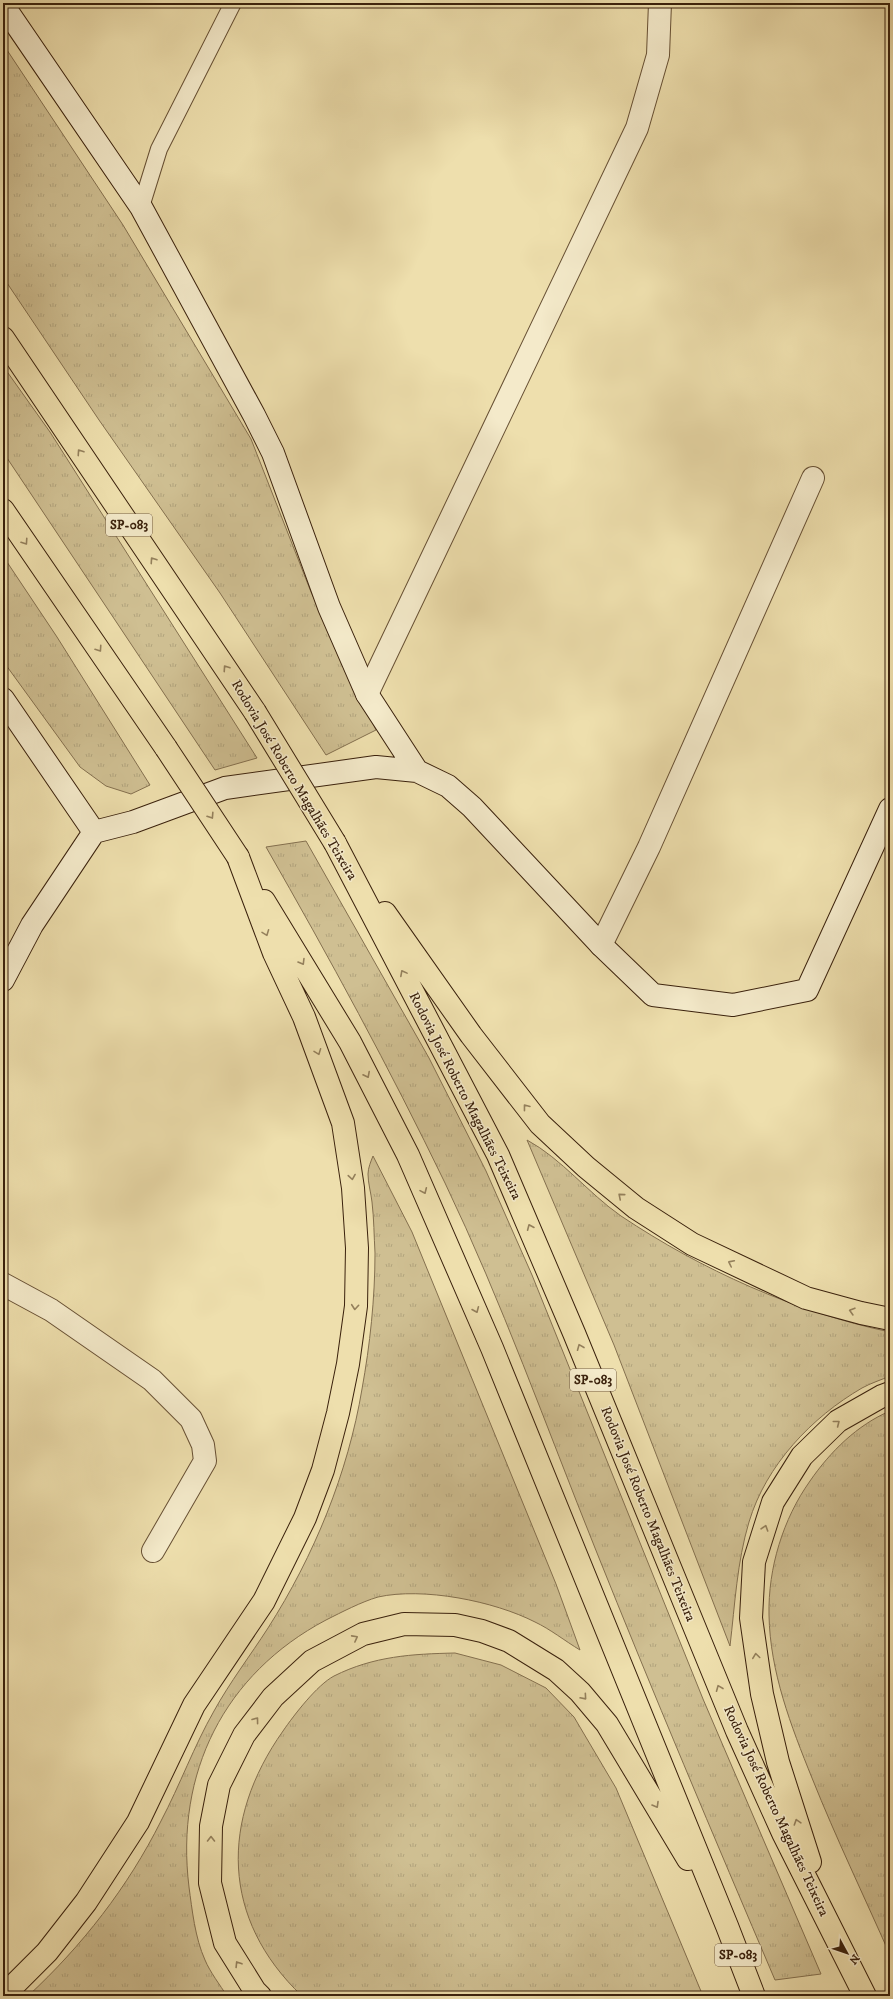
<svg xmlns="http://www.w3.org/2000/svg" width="893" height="1999" font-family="'IM FELL DW Pica',serif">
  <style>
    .grass { fill: url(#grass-tufts); stroke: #84704f }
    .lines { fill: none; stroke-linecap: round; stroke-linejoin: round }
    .lane-casing { stroke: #675034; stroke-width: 18 }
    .street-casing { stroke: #675034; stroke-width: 24 }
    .secondary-casing { stroke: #3a210c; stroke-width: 24 }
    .highway-casing { stroke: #3a210c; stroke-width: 24 }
    .lane { stroke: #f4eaca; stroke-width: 16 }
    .street { stroke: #f4eaca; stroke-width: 22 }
    .secondary { stroke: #f4eaca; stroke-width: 22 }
    .highway { stroke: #eedfad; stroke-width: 22 }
    .highway-bridge-casing { stroke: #3a210c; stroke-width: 24; stroke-linecap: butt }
    .highway-bridge { stroke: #eedfad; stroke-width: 22 }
    .oneway { stroke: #94805c }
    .labels { text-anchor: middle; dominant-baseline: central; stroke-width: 3; stroke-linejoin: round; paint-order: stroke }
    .shield { fill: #f4eaca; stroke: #725d45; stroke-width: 1 }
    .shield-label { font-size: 13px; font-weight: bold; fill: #3a210c }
    .street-label { font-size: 14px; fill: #3a210c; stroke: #f4eaca }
  </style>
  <defs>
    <pattern id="grass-tufts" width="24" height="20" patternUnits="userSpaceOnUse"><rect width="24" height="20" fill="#cfbf92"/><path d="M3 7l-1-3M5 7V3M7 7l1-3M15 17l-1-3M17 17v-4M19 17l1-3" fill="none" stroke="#b2a47d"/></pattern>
  </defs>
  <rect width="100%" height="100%" fill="#eedfad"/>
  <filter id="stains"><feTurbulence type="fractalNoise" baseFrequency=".005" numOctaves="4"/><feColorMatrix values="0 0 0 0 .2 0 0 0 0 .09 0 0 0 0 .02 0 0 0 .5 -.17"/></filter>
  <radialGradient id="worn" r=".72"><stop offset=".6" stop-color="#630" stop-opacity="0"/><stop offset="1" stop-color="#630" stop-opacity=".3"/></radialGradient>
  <path class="grass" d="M3 44 123 225 251 439 311 592 376 730 326 755 220 593 99 420 3 277Z
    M3 366 50 432 257 758 215 770 3 452Z
    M3 556 57 637 150 785 131 794 106 786 80 767 3 661Z
    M306 841 429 1058 486 1171 532 1275 703 1699 821 1974 775 1980C714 1837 653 1693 595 1548 546 1426 502 1302 445 1183 390 1069 329 957 266 847Z
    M527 1140C562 1159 588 1193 621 1216 702 1270 795 1312 890 1332V1376C881 1380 871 1383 862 1388 812 1417 766 1465 749 1522 737 1562 735 1604 730 1646L614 1345Z
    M373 1156 412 1232 556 1584 580 1650C565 1641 550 1629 535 1622 494 1601 423 1587 378 1597 361 1602 342 1612 326 1620 224 1674 175 1773 189 1887 192 1909 195 1938 205 1960 210 1972 220 1985 227 1996H28C82 1946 128 1887 161 1821 180 1785 194 1746 214 1711 230 1682 250 1656 268 1628 314 1556 348 1473 362 1389 370 1345 375 1298 375 1253 374 1236 374 1219 372 1202 371 1193 368 1183 368 1174 368 1168 371 1161 373 1156Z
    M890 1411V1955C864 1896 836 1838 812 1778 791 1726 770 1672 769 1615 768 1568 783 1519 810 1481 830 1452 857 1425 890 1411Z
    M455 1653 501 1665 546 1688 574 1717 616 1788 703 1996H302C221 1919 220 1820 283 1731 294 1715 317 1685 334 1676 374 1656 412 1654 455 1653Z"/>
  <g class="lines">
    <defs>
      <path id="lane" d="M141 207 159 149 233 3"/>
      <path id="street" d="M367 694 637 128 658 55 660 3
        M601 945 649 847 813 478
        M3 1284 51 1310 152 1380 191 1419 203 1445 205 1461 153 1551"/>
      <path id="secondary" d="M3 5 141 207 254 415 273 453 329 607 367 694 417 771
        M3 699 94 832
        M3 980 32 925 94 832 133 822 225 788 376 767 417 771 448 786 472 807 601 945 653 995 733 1005 807 990 890 809"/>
      <path id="highway" d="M3 338 255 712
        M3 510 166 748
        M335 843 498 1155 574 1333 737 1731 783 1833 865 1996
        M264 901 350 1042 408 1155 492 1348 727 1926 754 1996
        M385 913 471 1035 540 1124 586 1167 636 1208 692 1244 806 1298 861 1313 890 1319
        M810 1862 778 1762 762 1694 751 1618 754 1562 773 1502 802 1456 838 1421 882 1396 890 1393
        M3 1996 47 1952 86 1902 138 1822 194 1705 264 1601 305 1518 323 1470 338 1413 348 1364 356 1306 357 1248 353 1188 343 1123 304 1017 274 953 238 857
        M260 1996 255 1991 225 1943 210 1883 211 1826 219 1785 244 1735 273 1697 312 1661 363 1634 404 1624 455 1625 482 1631 509 1641 556 1670 580 1692 607 1724 688 1859"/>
    </defs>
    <use href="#lane" class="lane-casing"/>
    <use href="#street" class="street-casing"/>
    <use href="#secondary" class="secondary-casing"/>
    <use href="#highway" class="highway-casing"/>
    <use href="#lane" class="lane"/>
    <use href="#street" class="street"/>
    <use href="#secondary" class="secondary"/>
    <use href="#highway" class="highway"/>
    <defs>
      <path id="highway-bridge" d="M255 712 335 843
        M166 748 238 857"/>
    </defs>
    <use href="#highway-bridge" class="highway-bridge-casing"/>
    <use href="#highway-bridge" class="highway-bridge"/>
  </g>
  <defs><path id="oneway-chevron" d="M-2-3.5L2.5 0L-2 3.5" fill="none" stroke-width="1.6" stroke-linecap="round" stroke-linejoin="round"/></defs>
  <g class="oneway">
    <use href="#oneway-chevron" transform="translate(80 452) rotate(-124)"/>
    <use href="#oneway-chevron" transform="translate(25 542) rotate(56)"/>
    <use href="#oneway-chevron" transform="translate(153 560) rotate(-124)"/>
    <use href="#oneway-chevron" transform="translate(99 649) rotate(56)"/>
    <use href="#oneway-chevron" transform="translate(226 668) rotate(-124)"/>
    <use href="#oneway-chevron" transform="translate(211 816) rotate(57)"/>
    <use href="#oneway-chevron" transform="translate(266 933) rotate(69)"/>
    <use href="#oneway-chevron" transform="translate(302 962) rotate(59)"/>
    <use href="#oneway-chevron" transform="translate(403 973) rotate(-118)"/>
    <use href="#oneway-chevron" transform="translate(318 1052) rotate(69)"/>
    <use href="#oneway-chevron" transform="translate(367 1075) rotate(63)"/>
    <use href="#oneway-chevron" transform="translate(526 1107) rotate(-128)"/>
    <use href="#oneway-chevron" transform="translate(352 1177) rotate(81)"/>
    <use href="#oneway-chevron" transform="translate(424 1191) rotate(66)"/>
    <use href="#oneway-chevron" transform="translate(621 1196) rotate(-140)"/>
    <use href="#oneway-chevron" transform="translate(530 1227) rotate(-113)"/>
    <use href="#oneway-chevron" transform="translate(731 1263) rotate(-154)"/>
    <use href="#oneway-chevron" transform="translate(355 1307) rotate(95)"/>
    <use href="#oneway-chevron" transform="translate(476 1310) rotate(67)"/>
    <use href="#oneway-chevron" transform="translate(852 1311) rotate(-164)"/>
    <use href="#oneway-chevron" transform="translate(580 1347) rotate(-112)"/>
    <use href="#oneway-chevron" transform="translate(837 1423) rotate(-38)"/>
    <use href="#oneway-chevron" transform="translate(765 1528) rotate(-72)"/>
    <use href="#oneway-chevron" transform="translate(355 1638) rotate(-28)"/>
    <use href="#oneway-chevron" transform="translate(756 1656) rotate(-98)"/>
    <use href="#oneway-chevron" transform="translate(719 1688) rotate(-112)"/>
    <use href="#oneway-chevron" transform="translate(584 1697) rotate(49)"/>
    <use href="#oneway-chevron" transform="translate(256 1720) rotate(-53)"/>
    <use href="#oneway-chevron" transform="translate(656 1805) rotate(60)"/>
    <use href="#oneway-chevron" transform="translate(797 1822) rotate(-108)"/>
    <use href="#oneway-chevron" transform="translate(211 1839) rotate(-90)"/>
    <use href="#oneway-chevron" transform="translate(238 1964) rotate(-122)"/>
  </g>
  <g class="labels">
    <g class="shield">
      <rect x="106" y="514" width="46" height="22" rx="3"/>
      <rect x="570" y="1369" width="46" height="22" rx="3"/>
      <rect x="715" y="1944" width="46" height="22" rx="3"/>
    </g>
    <g class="shield-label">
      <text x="129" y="525">SP-083</text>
      <text x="593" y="1380">SP-083</text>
      <text x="738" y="1955">SP-083</text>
    </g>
    <g class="street-label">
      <text transform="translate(294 780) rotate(59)">Rodovia José Roberto Magalhães Teixeira</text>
      <text transform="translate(465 1096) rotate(63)">Rodovia José Roberto Magalhães Teixeira</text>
      <text transform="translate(648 1514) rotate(68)">Rodovia José Roberto Magalhães Teixeira</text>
      <text transform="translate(776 1811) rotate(65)">Rodovia José Roberto Magalhães Teixeira</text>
    </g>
  </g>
  <rect width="893" height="1999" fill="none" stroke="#eedfad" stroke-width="16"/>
  <rect x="4" y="4" width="885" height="1991" fill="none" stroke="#3a210c" stroke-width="2"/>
  <rect x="8" y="8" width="877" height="1983" fill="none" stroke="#3a210c"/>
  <g transform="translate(847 1953) rotate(130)" stroke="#f4eaca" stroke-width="3" paint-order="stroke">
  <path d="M0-3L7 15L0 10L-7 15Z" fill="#3a210c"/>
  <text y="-6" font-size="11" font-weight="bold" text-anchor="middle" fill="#3a210c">N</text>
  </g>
  <rect width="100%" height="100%" filter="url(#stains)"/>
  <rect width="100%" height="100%" fill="url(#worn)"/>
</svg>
